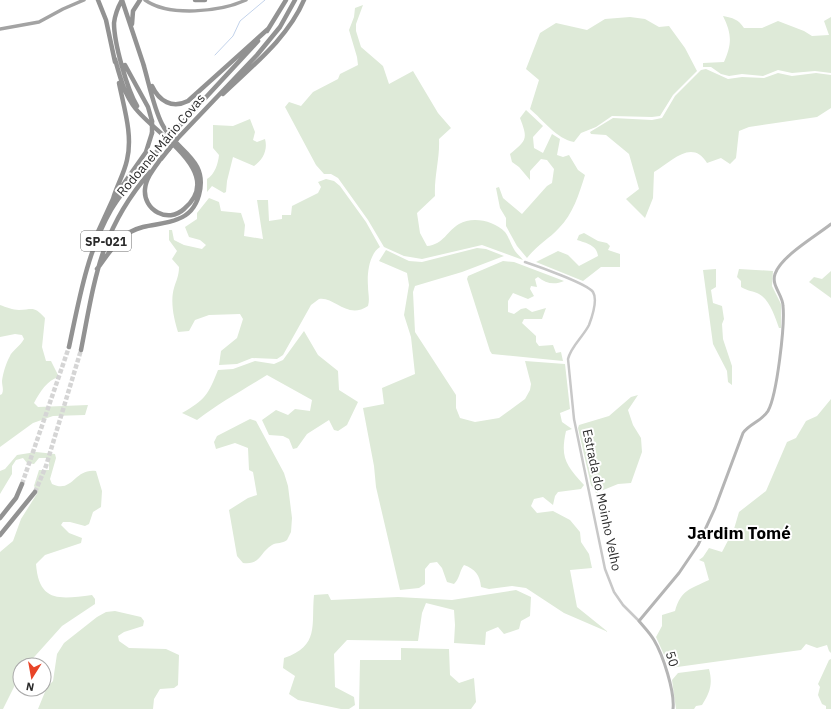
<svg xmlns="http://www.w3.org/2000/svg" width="831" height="709" font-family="'IBM Plex Sans',sans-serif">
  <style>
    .green { fill: #deead8 }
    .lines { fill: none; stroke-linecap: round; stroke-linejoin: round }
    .stream { stroke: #c3d3eb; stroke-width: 1 }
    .motorway-tunnel { stroke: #d5d5d5; stroke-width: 4.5; stroke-dasharray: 4.5 2; stroke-linecap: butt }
    .tertiary { stroke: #c8c8c8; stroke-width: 2.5 }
    .secondary { stroke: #b5b5b5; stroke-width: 3 }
    .primary { stroke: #a3a3a3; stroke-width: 3.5 }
    .motorway { stroke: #929292; stroke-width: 4.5 }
    .motorway-bridge { stroke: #929292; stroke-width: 4.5 }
    .labels { text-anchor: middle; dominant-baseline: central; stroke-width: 4; stroke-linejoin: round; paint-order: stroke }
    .shield { fill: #fff; stroke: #6b6b6b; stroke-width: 1 }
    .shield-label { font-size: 12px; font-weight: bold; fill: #2b2b2b }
    .street-label { font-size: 13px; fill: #2b2b2b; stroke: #fff }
    .district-label { font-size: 17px; font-weight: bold; fill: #000; stroke: #fff }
  </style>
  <rect width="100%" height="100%" fill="#fff"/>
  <path class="green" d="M363 5 356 24V31L361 47 383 66 389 84 413 71 438 113 451 128 439 139C440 158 434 176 435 196L417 213 420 233 427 246C443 245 448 230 459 224 473 216 494 221 505 232 509 237 511 245 515 251 517 254 521 257 523 260L482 245 422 259 404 256 384 247 368 220 338 178 331 174H324L316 165 285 107 289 102 301 106 313 92 338 79 340 74 358 65 357 57 349 30 354 17 355 8Z
    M723 16C733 18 738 19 744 28H762L778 21 804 31 812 36 829 35 824 21 831 17V73L815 71 792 73 778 70 763 76 742 74 729 76 721 74 711 67H703V63L724 62C732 44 732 34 723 16Z
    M630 17 645 19 659 27 669 26 685 48 697 71 673 95 660 116 652 117 612 116 596 127 581 133 574 142C557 139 543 120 530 109L539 80 526 69 540 33 556 23 587 30 605 19Z
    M706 69 728 79 742 77 764 78 778 73 792 76 816 73 831 75V108L817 117 749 127 739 131 736 158 730 164 721 158 707 163C692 138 671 162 654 172L653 198 645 218 626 199 639 189 629 154 606 135 591 134 590 132 613 118 652 120 662 118 675 96 701 70Z
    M526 110 543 126 533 137 534 148 543 153 552 134 560 139 557 155 563 157 569 155 578 170 585 175C579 194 573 214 559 228 549 239 537 245 527 258L517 246 506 226V218L500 208 496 188 499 187 503 198 522 214 547 186 552 183 554 169 547 160 541 159 530 171V180L519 167 512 162 510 154C527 140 528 139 520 118Z
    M250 119 255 132 253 140 257 142 265 139C268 150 263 160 254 166L233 157 227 181 226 192 224 193 212 186 207 192V179C215 174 218 164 219 155L213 148V125L233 126Z
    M326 179 334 181 340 186 366 222 380 247C369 254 367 274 368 286 368 293 370 299 368 306 347 320 334 296 319 299L311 305 283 355 277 359 252 358 237 364 219 365 221 351 237 338 243 319 240 314 209 315 195 320 189 331 178 332C174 319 170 302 174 288 176 281 179 276 179 267L172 259 177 251 169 240V230H172L174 240 184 245 202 249 206 245 200 240 189 237 185 227 197 219V213L209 198 219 202 221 211 241 213 245 225 244 236 263 239 257 200H268L269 221 282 219V215H291L292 206 318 193 321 187 318 182Z
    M584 233 598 241 607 243 610 246 608 250 620 254V267H601L583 281 536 262 558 251 568 255 579 266 598 256C597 245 586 243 577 240L579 235Z
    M477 248 486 249 504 256 462 272 415 286 413 292 415 332 456 395V408L460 418 475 422 499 418 525 399 530 390 531 384 525 361 565 364 570 409 560 413 562 422 572 429 566 431C560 458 566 465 584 485L581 489 558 492 555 496 553 505 543 497 534 499 531 506 537 513 553 511 570 520 580 532 581 542 589 554 592 568 570 570 577 607 608 632 564 613 526 588 512 586 489 589 481 587C480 575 475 569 464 565 459 572 460 578 454 584L447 582 442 568 437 562 430 563 425 569V584L419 588 400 590 376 487 374 466 363 408 384 404 382 388 415 374 411 337 404 315 409 285 407 273 379 261 386 250 409 261 422 262Z
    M503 261 514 262 564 281C555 285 546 284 538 277L535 279 537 287 531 286 530 289 534 296 528 299 513 293 508 301V312L514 314 521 309 526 308 532 312 546 308 542 319H524L522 323 536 336V342L539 346 553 345 556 353 561 352 563 361 492 354 490 351 467 279 468 276Z
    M716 269V287L711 290 713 303 722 306 724 319 722 324 723 339 732 366V385L728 382 727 371 713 344 703 270Z
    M739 269 773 271 772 286 781 304V328H779C775 317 770 300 759 294 754 291 747 291 741 287V281L737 277Z
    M831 271V298L809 282 814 277 822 279Z
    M0 305C6 307 13 310 19 310 34 309 34 306 45 318L42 347 46 361H51L59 377C47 380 40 392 34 403L38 407 88 405 85 415 53 416 33 423 0 447V395L2 394C4 389 2 386 2 381 3 373 6 363 10 356 11 352 21 345 24 339L22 335 15 334 0 337Z
    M304 331 318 355 338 371 339 390 358 402 347 425 338 431 334 430 329 420 307 434 297 448 293 449 289 439 283 436 269 435 262 420 276 410 288 415 295 409 310 411 312 400 267 375C243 390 219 403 197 420L182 413C205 400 208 395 218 370L233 369 255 361 274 364 283 360Z
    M638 395 628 410 633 425 641 438 642 452 631 483 618 484 596 493 591 485 578 428 579 425 609 416 631 397Z
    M831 399V653L829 651 827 645 817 648 806 644 801 650 670 668 656 637 662 626V615L675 611C681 590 690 589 709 580L704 562 699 560 703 557 709 548 722 552 734 529 739 512 766 491 787 442 796 438 806 421 817 416Z
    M250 419 256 421 284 473 288 486 292 518 291 532 287 540C282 544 277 542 272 545 259 553 261 565 243 563L237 556 229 510 248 498 257 495 253 472 249 470 248 448 235 443 216 449 214 442 217 436Z
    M36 452 55 454 56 458 50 479 52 484C73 494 74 468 96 471L102 491 101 507 93 512 89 524 85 526 70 522H63L61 525 69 533 82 538 81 543 45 555 36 564C39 603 60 599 92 595L95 599V604L62 626 27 665H20V675L3 709H0V552L13 541 21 519 38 492 34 486 39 470H49V458H39L34 464 27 463 23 458 16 460 12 466V474L0 494V471L5 469 17 455Z
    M516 590 531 597 530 616 521 621 519 629 504 634 498 627 486 632 485 645 454 643 455 625 454 610 426 603 422 613 418 641 347 640 334 654 335 687 354 697 355 705 349 709H341L298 700 289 694 295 676 283 668 284 658C320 646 311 625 314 595L328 594 331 600 398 597 452 600Z
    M115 611 141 617 144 621 143 626 124 632 118 636 119 641 129 648 166 649 179 655 178 685 174 688 160 689 154 699 153 709H38L47 687 53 681 57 654 64 643 97 617 106 612Z
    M401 648 449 649 450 675 459 683 474 678 476 702 471 709H359L360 660H401Z
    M831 659V709H826V706L822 704 818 695 820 687 818 684 829 660Z
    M709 669C713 684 710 692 702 705L696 706 694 709H676L672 680 678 673Z"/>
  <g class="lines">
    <path class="stream" d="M215 55 233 36 240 21 265 0"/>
    <path class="motorway-tunnel" d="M22 484 69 347
      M35 492 46 466 81 350"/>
    <path class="tertiary" d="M525 262C537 266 588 284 593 292 598 300 592 317 589 325 583 337 571 346 568 359L574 419 605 569 614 592 623 605 639 621"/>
    <path class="secondary" d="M673 709C675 692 663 655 654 640 650 633 644 627 639 621L679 573 698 545 715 508 743 433C749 424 762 421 768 411 777 395 785 325 783 306 783 295 771 286 775 274 781 256 816 236 831 224"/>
    <path class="primary" d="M145 0C169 17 220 12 246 0
      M0 29 39 22 63 9 84 0"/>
    <path class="motorway" d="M98 0 106 20 115 62
      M122 0 144 66
      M122 0C118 7 115 15 114 23 114 43 127 89 137 106
      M195 0H205
      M132 24 133 11 140 0
      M267 31 286 0
      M115 59C120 77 124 94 136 109 155 134 227 173 184 209 168 224 143 210 145 189 146 177 156 166 162 157
      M125 65 148 107 152 121
      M152 86C159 101 172 109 188 101L268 29
      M223 94C252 66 288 38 304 0
      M172 134 258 41
      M177 139 257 55 280 27 295 0
      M161 159 169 149
      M113 199C117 185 124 174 127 160 133 135 124 108 119 83
      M97 234 113 199 146 152 152 133
      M97 269C111 251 119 233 143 227 154 224 167 224 178 219 189 215 196 206 199 195 209 158 175 151 162 124 153 106 149 83 143 63
      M69 347C79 300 87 252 111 210 125 186 146 165 164 143
      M81 350C95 278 100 230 150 172
      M0 518 16 498 22 484
      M0 535 35 492"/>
    <path class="motorway-bridge" d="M152 133V121
      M164 143 172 134
      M169 149 177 139"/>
  </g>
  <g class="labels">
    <rect class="shield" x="81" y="231" width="50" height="20" rx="3"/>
    <g class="shield-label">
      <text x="106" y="241">SP-021</text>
    </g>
    <g class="street-label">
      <text transform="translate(161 145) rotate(-50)">Rodoanel Mário Covas</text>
      <text transform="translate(602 500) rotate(78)">Estrada do Moinho Velho</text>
      <text transform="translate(672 659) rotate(73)">50</text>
    </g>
    <g class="district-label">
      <text x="739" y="533">Jardim Tomé</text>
    </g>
  </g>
  <g transform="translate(32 677) rotate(191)"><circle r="19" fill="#ffffff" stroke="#aaaaaa"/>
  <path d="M0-3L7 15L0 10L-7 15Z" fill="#e84428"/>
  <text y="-6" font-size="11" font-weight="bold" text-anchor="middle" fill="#2b2b2b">N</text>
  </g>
</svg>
